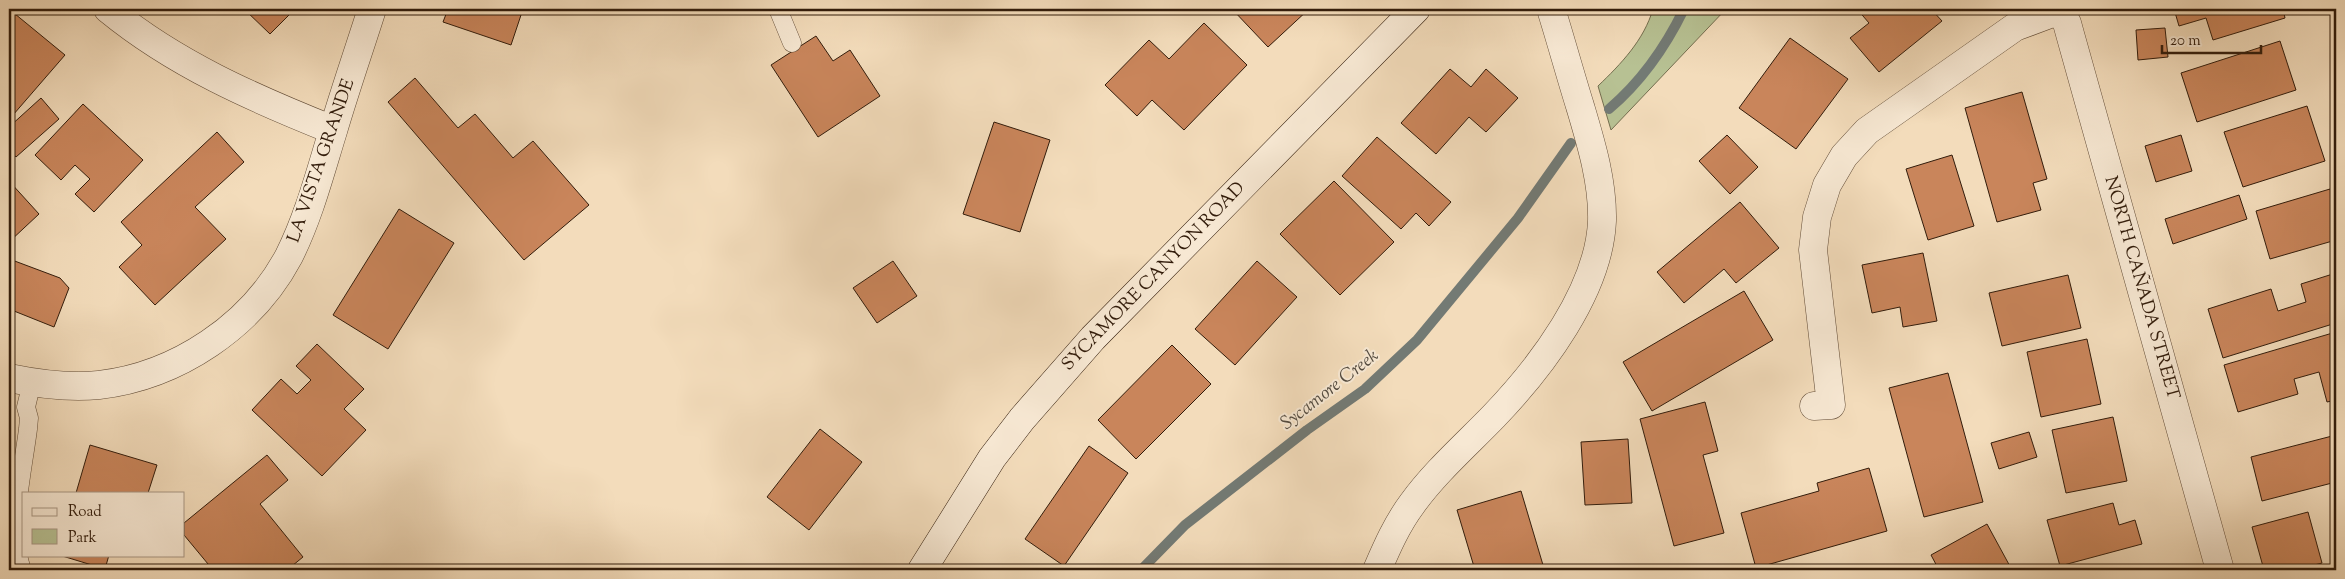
<svg xmlns="http://www.w3.org/2000/svg" width="2345" height="579" font-family="'Sorts Mill Goudy',serif">
  <style>
    .green { fill: #b7c193; stroke: #746e4f }
    .lines { fill: none; stroke-linecap: round; stroke-linejoin: round }
    .stream { stroke: #737a74; stroke-width: 10 }
    .building { fill: #c9855b; stroke: #321c0b }
    .service-casing { stroke: #624c37; stroke-width: 19 }
    .minor-casing { stroke: #624c37; stroke-width: 29 }
    .tertiary-casing { stroke: #624c37; stroke-width: 29 }
    .secondary-casing { stroke: #321c0b; stroke-width: 29 }
    .service { stroke: #f7e8d3; stroke-width: 18 }
    .minor { stroke: #f7e8d3; stroke-width: 28 }
    .tertiary { stroke: #f7e8d3; stroke-width: 28 }
    .secondary { stroke: #f7e8d3; stroke-width: 28 }
    .labels { text-anchor: middle; dominant-baseline: central; stroke-width: 4; stroke-linejoin: round; paint-order: stroke }
    .street-label { font-size: 18px; fill: #321c0b; stroke: #f7e8d3 }
    .water-label { font-size: 19px; font-style: italic; fill: #534b40; stroke: #f7e8d3 }
  </style>
  <rect width="100%" height="100%" fill="#f3dcbb"/>
  <filter id="stains"><feTurbulence type="fractalNoise" baseFrequency=".004" numOctaves="4"/><feColorMatrix values="0 0 0 0 .2 0 0 0 0 .09 0 0 0 0 .02 0 0 0 .5 -.17"/></filter>
  <radialGradient id="worn" r=".72"><stop offset=".6" stop-color="#630" stop-opacity="0"/><stop offset="1" stop-color="#630" stop-opacity=".3"/></radialGradient>
  <path class="green" d="M1653 9H1726L1611 130 1598 86C1621 64 1644 40 1653 9Z"/>
  <g class="lines">
    <path class="stream" d="M1609 109C1642 81 1665 48 1684 9
      M1141 570 1185 525 1307 430 1365 389 1417 340 1518 218 1571 143"/>
  </g>
  <path class="building" d="M9 9 65 55 13 115 9 112Z
    M244 9H295L270 34Z
    M448 9H523L511 45 443 22Z
    M1232 9H1309L1268 47Z
    M1857 9H1931L1942 21 1879 72 1850 38 1869 23Z
    M2174 9H2283L2285 18 2213 40 2206 18 2179 26Z
    M1204 23 1247 65 1184 130 1152 100 1137 116 1105 85 1149 40 1169 59Z
    M2165 28 2168 57 2138 60 2136 30Z
    M816 36 833 61 850 50 880 96 818 137 771 65Z
    M1790 38 1848 79 1796 149 1739 108Z
    M2280 41 2296 90 2197 122 2181 73Z
    M1450 69 1471 87 1486 69 1518 98 1486 132 1469 117 1436 154 1401 123Z
    M415 78 458 128 475 114 513 158 533 141 589 205 524 260 388 102Z
    M2022 92 2047 179 2033 183 2041 210 1997 222 1965 108Z
    M41 98 59 119 16 157 9 149V127Z
    M83 104 143 160 94 212 75 194 90 179 75 165 61 180 35 155Z
    M2307 106 2325 161 2243 187 2224 132Z
    M994 122 1050 140 1020 232 963 214Z
    M217 132 244 162 195 207 226 239 155 305 119 267 142 245 121 222Z
    M1727 135 1758 167 1730 194 1699 161Z
    M2181 135 2192 171 2156 182 2145 146Z
    M1377 137 1451 202 1429 226 1416 213 1401 229 1342 176Z
    M1952 155 1974 226 1928 240 1906 169Z
    M9 181 39 214 9 242Z
    M1334 181 1394 242 1340 295 1280 234Z
    M2330 189 2336 210V240L2270 259 2256 211Z
    M2239 195 2247 219 2173 244 2165 219Z
    M1740 202 1779 248 1736 283 1724 269 1684 303 1657 272Z
    M399 209 454 243 388 349 333 315Z
    M1923 253 1937 321 1903 327 1900 307 1872 313 1862 265Z
    M9 256 12 260 60 278 69 288 54 327 9 309Z
    M893 261 917 296 877 323 853 288Z
    M1257 261 1297 297 1235 365 1195 329Z
    M2336 273V323L2223 358 2208 309 2271 289 2278 311 2306 302 2301 284Z
    M2068 275 2081 328 2002 346 1989 293Z
    M1744 291 1773 340 1652 411 1623 362Z
    M2336 332V400L2327 402 2319 372 2294 379 2298 394 2238 412 2224 365Z
    M2087 339 2101 404 2041 417 2027 352Z
    M317 344 364 389 344 409 366 430 322 476 252 410 281 379 297 394 311 380 296 366Z
    M1172 345 1211 384 1136 459 1098 420Z
    M1948 373 1983 502 1924 517 1889 388Z
    M1705 402 1718 451 1703 455 1724 533 1674 546 1640 419Z
    M2113 417 2127 481 2066 493 2052 430Z
    M820 429 862 462 809 530 767 497Z
    M2029 432 2037 457 1999 469 1991 443Z
    M2336 435V482L2262 501 2251 457Z
    M1628 439 1632 503 1585 505 1581 442Z
    M90 445 157 465 148 493H76Z
    M1089 446 1128 473 1064 566 1025 539Z
    M267 455 288 480 260 504 303 557 287 570H213L184 535V523Z
    M1869 468 1887 531 1756 568 1741 513 1819 491 1817 483Z
    M2333 488H2336V538H2332Z
    M1521 491 1543 565 1524 570H1475L1457 510Z
    M2113 503 2119 525 2135 520 2142 544 2060 566 2047 520Z
    M2308 512 2322 563 2295 570H2264L2252 527Z
    M1987 524 2012 570H1939L1931 555Z
    M59 555H109L105 569Z"/>
  <g class="lines">
    <defs>
      <path id="service" d="M778 9 792 43
        M22 570C8 531 23 470 28 429L29 418 26 407 32 382"/>
      <path id="minor" d="M108 9C175 64 253 98 333 130
        M2058 9 2067 23 2070 34 2220 570
        M9 378C38 384 69 388 99 385 177 376 252 326 289 256 309 216 320 173 333 131 345 90 359 50 372 9
        M1814 406 1831 405 1813 250 1817 217 1827 185 1844 156 1867 131 2015 27 2058 11"/>
      <path id="tertiary" d="M1377 570C1387 547 1397 524 1412 504 1435 472 1467 444 1494 416 1541 367 1599 291 1602 221 1603 182 1591 143 1580 106 1570 74 1561 41 1551 9"/>
      <path id="secondary" d="M922 570 992 458 1022 419 1093 338 1416 9"/>
    </defs>
    <use href="#service" class="service-casing"/>
    <use href="#minor" class="minor-casing"/>
    <use href="#tertiary" class="tertiary-casing"/>
    <use href="#secondary" class="secondary-casing"/>
    <use href="#service" class="service"/>
    <use href="#minor" class="minor"/>
    <use href="#tertiary" class="tertiary"/>
    <use href="#secondary" class="secondary"/>
  </g>
  <g class="labels">
    <g class="street-label">
      <text transform="translate(322 161) rotate(-71)">LA VISTA GRANDE</text>
      <text transform="translate(1154 277) rotate(-46)">SYCAMORE CANYON ROAD</text>
      <text transform="translate(2141 288) rotate(74)">NORTH CAÑADA STREET</text>
    </g>
    <g class="water-label">
      <text transform="translate(1330 390) rotate(-38)">Sycamore Creek</text>
    </g>
  </g>
  <rect width="2345" height="579" fill="none" stroke="#f3dcbb" stroke-width="30"/>
  <rect x="10" y="10" width="2325" height="559" fill="none" stroke="#321c0b" stroke-width="2.5"/>
  <rect x="15" y="15" width="2315" height="549" fill="none" stroke="#321c0b"/>
  <rect x="22" y="492" width="162" height="65" fill="#f7e8d3" stroke="#a89683"/>
  <rect x="32" y="508" width="25" height="8" fill="#f7e8d3" stroke="#a89683"/>
  <text x="68" y="516" font-size="15" fill="#321c0b">Road</text>
  <rect x="32" y="529" width="25" height="15" fill="#b7c193" stroke="#a89683"/>
  <text x="68" y="542" font-size="15" fill="#321c0b">Park</text>
  <path d="M2162 45v8h99v-8" fill="none" stroke="#321c0b" stroke-width="2.5"/>
  <text x="2170" y="45" font-size="15" fill="#321c0b" stroke="#f7e8d3" stroke-width="4" paint-order="stroke">20 m</text>
  <rect width="100%" height="100%" filter="url(#stains)"/>
  <rect width="100%" height="100%" fill="url(#worn)"/>
</svg>
